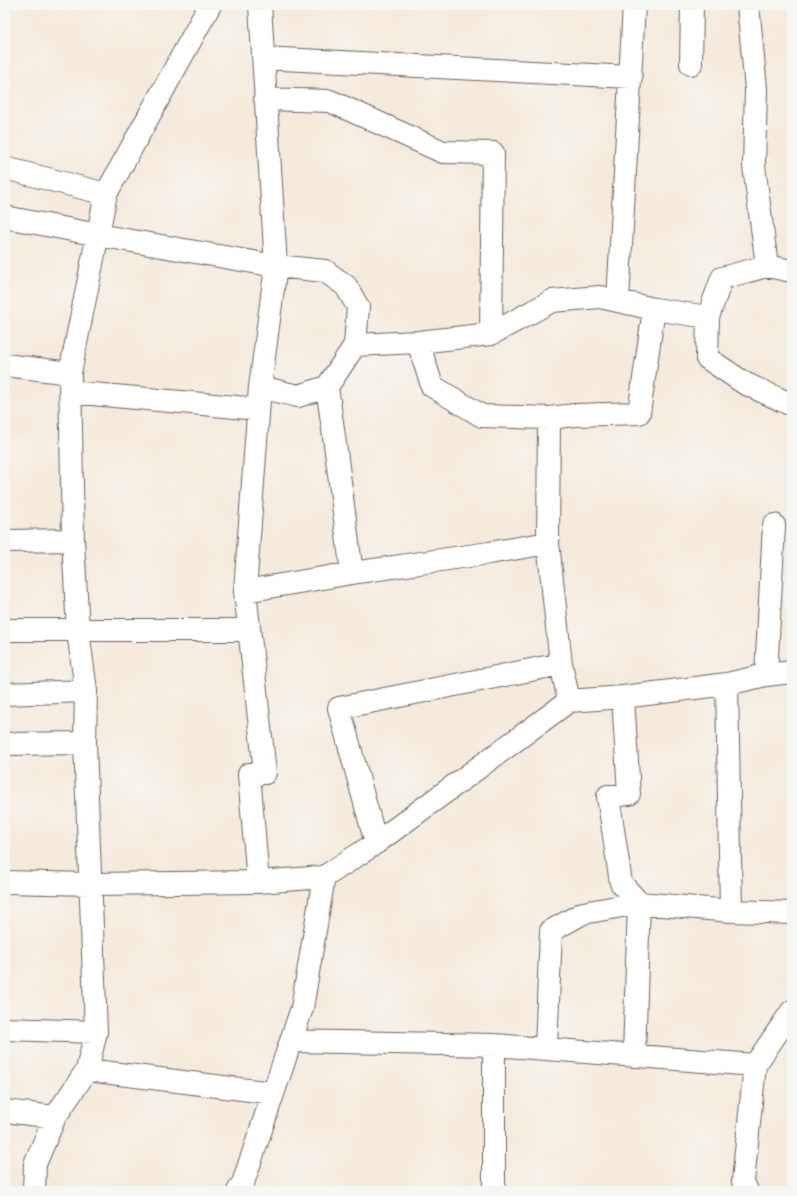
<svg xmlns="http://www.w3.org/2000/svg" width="797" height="1196" font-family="Mali,sans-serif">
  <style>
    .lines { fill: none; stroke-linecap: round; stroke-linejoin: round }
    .minor-casing { stroke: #68645f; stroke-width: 24 }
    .minor { stroke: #fff; stroke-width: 22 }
  </style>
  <rect width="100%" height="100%" fill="#f6f6f2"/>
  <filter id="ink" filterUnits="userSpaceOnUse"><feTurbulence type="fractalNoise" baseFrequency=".025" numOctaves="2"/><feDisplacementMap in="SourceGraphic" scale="8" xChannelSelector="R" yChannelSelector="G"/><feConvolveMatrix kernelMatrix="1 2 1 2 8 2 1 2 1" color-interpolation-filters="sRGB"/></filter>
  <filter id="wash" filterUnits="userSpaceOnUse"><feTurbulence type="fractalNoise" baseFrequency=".012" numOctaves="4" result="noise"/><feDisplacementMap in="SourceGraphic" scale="16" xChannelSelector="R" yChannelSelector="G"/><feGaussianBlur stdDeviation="0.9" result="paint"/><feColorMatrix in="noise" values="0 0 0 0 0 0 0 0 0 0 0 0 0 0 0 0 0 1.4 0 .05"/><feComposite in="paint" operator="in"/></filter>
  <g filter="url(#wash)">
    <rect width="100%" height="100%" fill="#f5eadb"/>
  </g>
  <g filter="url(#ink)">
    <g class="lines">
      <defs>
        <path id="minor" d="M748 5 756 89 754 166 767 266
          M263 58 631 77
          M691 64 692 5
          M265 99 330 101 443 152 493 153 491 334
          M5 168 106 194
          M5 217 98 235 276 266 325 271 346 286 358 307 355 345 327 387 298 396 260 387
          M792 271 767 266 722 278 708 317 707 358 744 383 792 405
          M618 301 634 5
          M418 342 432 386 482 416 549 418
          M355 345 418 342 491 334 552 301 600 297 654 309 708 317
          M5 365 70 373
          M327 387 333 429 352 573
          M70 392 258 409
          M5 541 73 540
          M245 591 352 573 489 553 548 543
          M5 630H249
          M766 675 774 525
          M727 684 731 911
          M5 694 86 691
          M623 697 629 794 608 796 621 883 639 903 634 1056
          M569 701 561 664 548 543 549 418 575 415 639 413 654 309
          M5 744 85 743
          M376 843 339 708 561 664
          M5 882 91 884 258 882 324 877
          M258 882 249 774 265 773 245 591 260 387 276 266 260 5
          M5 1029 96 1032
          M291 1041 494 1045
          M546 1048 551 931 583 913 639 903 731 911 792 913
          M87 1070 273 1093
          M5 1111 55 1117
          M34 1191 35 1164 55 1117 87 1070 96 1032 85 743 86 691 78 631 73 540 70 373 106 194 210 5
          M238 1191 243 1183 302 1008 324 877 376 843 569 701 623 697 727 684 766 675 792 672
          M494 1191V1045L755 1065
          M747 1191 743 1181 755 1065 792 1011"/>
      </defs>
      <use href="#minor" class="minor-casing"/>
      <use href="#minor" class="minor"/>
    </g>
  </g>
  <rect width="797" height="1196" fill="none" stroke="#f6f6f2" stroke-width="20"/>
</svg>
